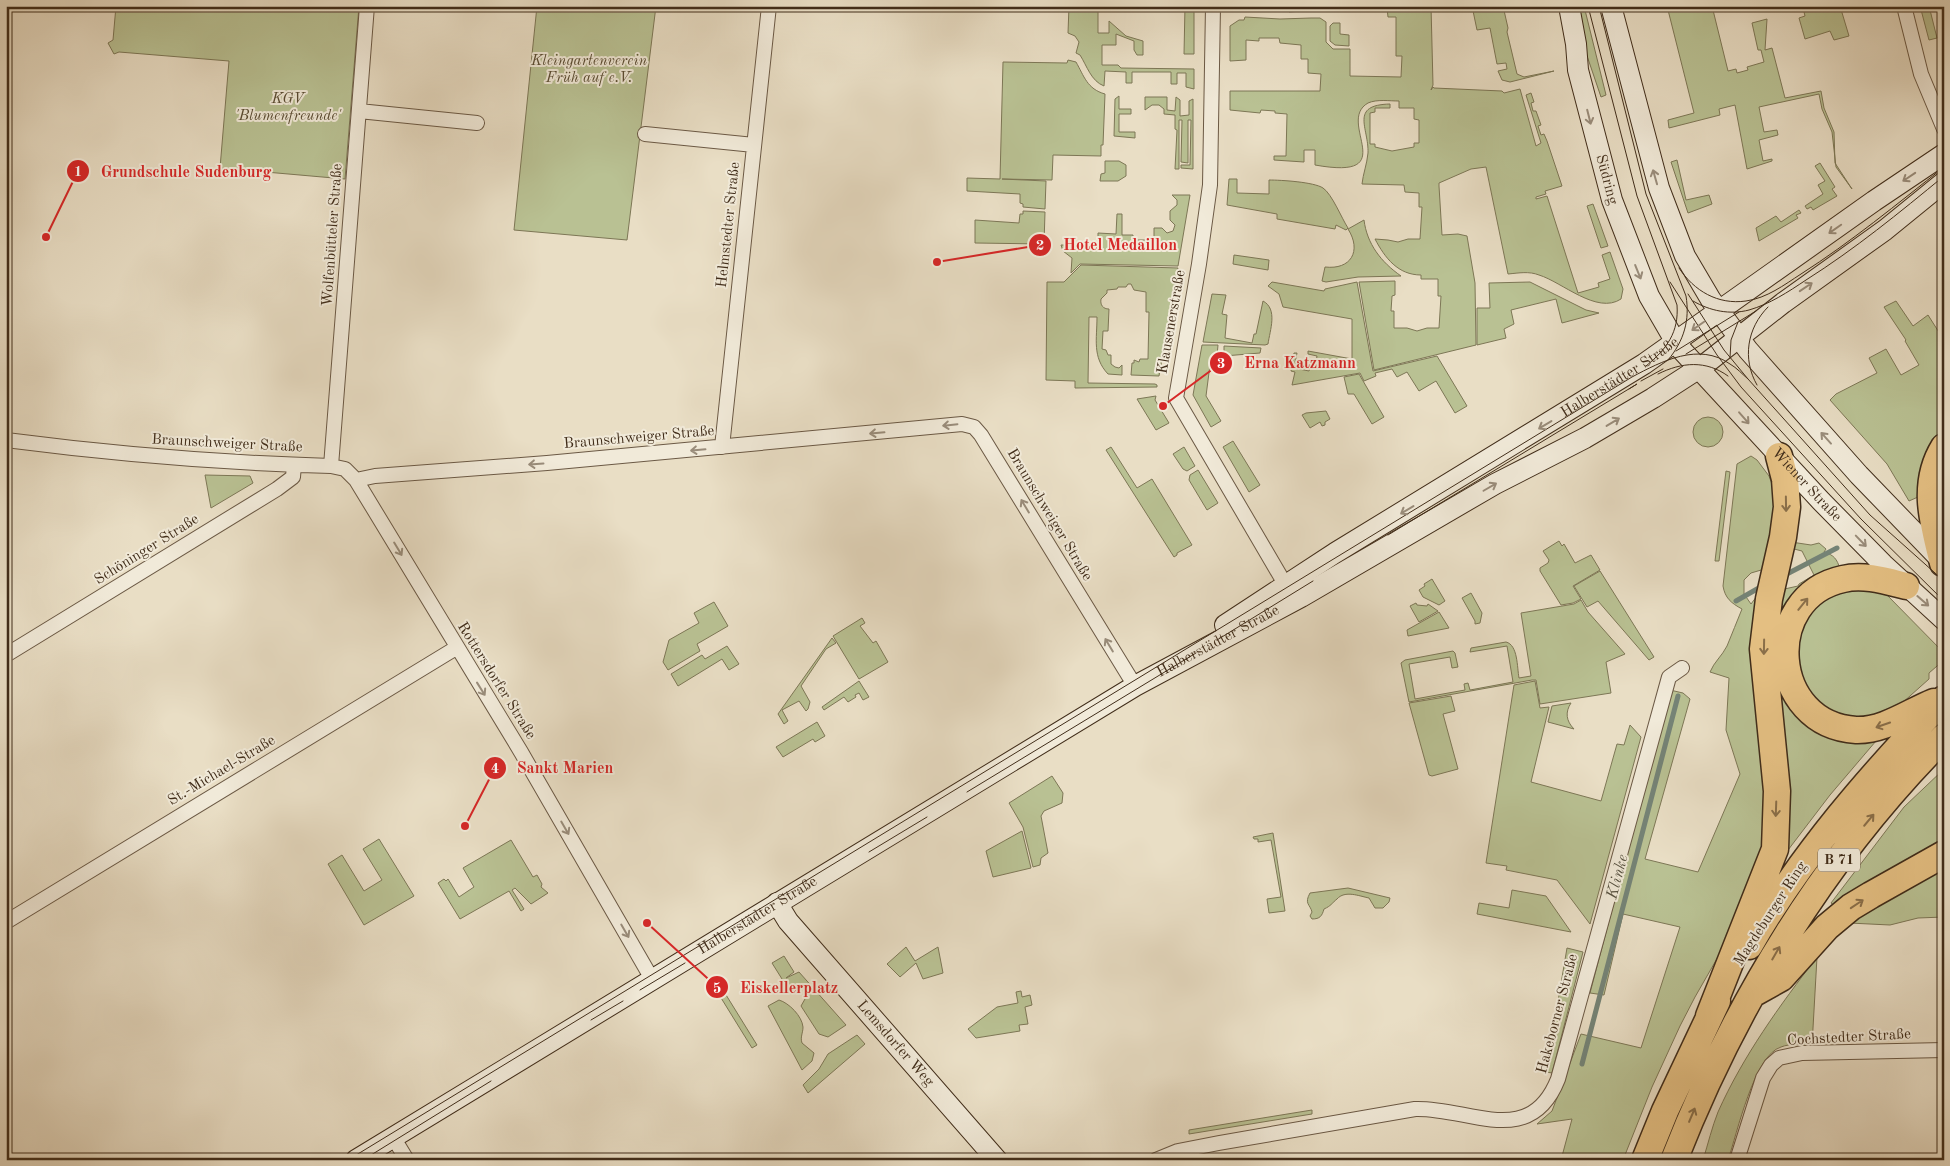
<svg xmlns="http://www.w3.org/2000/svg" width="1950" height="1166" font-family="'Old Standard TT',serif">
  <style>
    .green { fill: #b9c193; stroke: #7d7756 }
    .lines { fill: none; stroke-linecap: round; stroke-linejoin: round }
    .stream { stroke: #758376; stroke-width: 5 }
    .street-casing { stroke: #6b5945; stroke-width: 16 }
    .secondary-casing { stroke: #412d1a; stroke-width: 22 }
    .highway-casing { stroke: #412d1a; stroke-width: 29 }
    .street { stroke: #f1ead9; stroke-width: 14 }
    .secondary { stroke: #f1ead9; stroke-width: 20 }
    .highway { stroke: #e4bf82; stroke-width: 26 }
    .tram { stroke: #412d1a; stroke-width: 1 }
    .oneway { stroke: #998c7a }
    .oneway2 { stroke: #8a6f49 }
    .labels { text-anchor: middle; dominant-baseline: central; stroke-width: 4; stroke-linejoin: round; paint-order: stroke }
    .shield { fill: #f1ead9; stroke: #766653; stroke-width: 1 }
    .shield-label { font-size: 14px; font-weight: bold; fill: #412d1a }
    .park-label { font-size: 15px; font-style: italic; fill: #594b32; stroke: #f1ead9 }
    .street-label { font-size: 15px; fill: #412d1a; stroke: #f1ead9 }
    .water-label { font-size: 16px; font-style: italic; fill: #565140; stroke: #f1ead9 }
    .leader { fill: none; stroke: #d62828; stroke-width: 2 }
    .callout-dot { fill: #d62828; stroke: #f1ead9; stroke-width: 2 }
    .mark-label { font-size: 15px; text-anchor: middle; font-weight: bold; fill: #fff }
    .callout-label { font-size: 16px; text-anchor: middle; font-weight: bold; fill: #d62828; stroke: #f1ead9; stroke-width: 4; stroke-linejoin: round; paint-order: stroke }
  </style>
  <rect width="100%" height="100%" fill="#e9dec5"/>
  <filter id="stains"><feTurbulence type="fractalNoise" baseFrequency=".004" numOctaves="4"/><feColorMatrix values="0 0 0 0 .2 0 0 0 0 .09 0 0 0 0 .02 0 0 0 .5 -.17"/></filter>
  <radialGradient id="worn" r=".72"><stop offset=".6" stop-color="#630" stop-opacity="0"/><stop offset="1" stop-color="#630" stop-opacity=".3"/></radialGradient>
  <path class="green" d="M116 6H359L345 179 220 168 229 61 119 52 114 54 108 43 113 40Z
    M537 6H656L627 240 514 230Z
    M1069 6H1098V33H1109V21L1126 36 1143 41V55H1137L1134 50V41L1116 34V45H1102V65H1118L1121 68 1194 69V89L1186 87V73H1177V84H1171V72H1132V83H1126V72L1105 71 1104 86C1091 81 1087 66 1080 55L1076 53 1079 42 1075 36 1068 33Z
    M1185 6H1194V54H1184Z
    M1289 6H1431L1433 85 1431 90 1433 87 1434 88 1502 91 1504 93 1520 89 1536 146 1541 143 1526 95 1531 93 1534 102 1531 103 1533 111H1536L1541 125 1538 126 1541 135 1544 134 1547 141 1562 186 1545 191 1546 194 1536 197V199L1547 196 1578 293 1599 287 1598 283 1610 279 1602 255 1610 252 1623 289 1621 299C1597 315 1562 282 1539 275 1529 271 1519 273 1508 274L1486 167 1471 169 1439 183V186L1442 235 1458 234 1467 236 1475 283 1476 345 1374 370 1359 282 1395 281V295L1392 296 1391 311H1394V328H1407L1417 331 1427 328H1439L1441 296H1438V279H1421V275C1398 275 1385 258 1375 239L1388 240 1398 242 1408 239H1420L1422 207H1419V193L1405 192 1404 185 1362 184C1363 174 1367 164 1368 153 1369 128 1349 105 1390 104V108H1375V112L1370 113V144H1375V147L1392 151 1414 147V143H1419V120L1414 119V108H1399V101C1389 101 1377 99 1368 103 1335 122 1404 181 1315 165V150H1304V162L1274 160V156H1286L1287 114 1275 113V111L1261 110 1260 113 1230 110V91H1320L1321 74 1308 73V59H1301V45L1280 43 1279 38H1259V41L1246 40V60L1230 61V26L1239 20H1244L1245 17 1280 19 1311 18H1320L1326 22V42L1333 49H1350V76L1401 77 1402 56H1396V17H1388L1387 8 1362 7 1361 10 1330 9 1289 12Z
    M1472 6H1503L1508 28 1507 32 1517 74 1524 77 1554 71 1510 82 1502 80 1498 71 1507 69 1506 63 1497 64 1490 28 1477 30Z
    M1574 6H1584L1606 95 1601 97 1583 44Z
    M1667 6H1712L1728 71 1736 69 1737 73 1748 70 1747 67 1764 62 1761 50H1758L1752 23 1767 19 1765 50 1772 48 1785 98 1821 91 1824 108 1834 132 1835 163 1852 189 1836 167 1832 132 1822 109 1819 94 1759 107 1764 132 1777 130 1778 135 1759 140 1763 161 1772 159V161L1747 169 1735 105 1719 109 1720 115 1669 128 1668 120 1694 113Z
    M1827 6H1840L1849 36 1834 40 1830 31 1805 39 1799 18 1805 16 1804 12Z
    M1920 6H1929L1937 38 1929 40Z
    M1333 23H1340V34L1349 35V46L1335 45 1330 41V26Z
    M1068 60 1076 62C1084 76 1087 89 1105 94L1103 145H1101V156L1053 155 1052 180 1002 179 1046 181 1045 209 1023 207V204L1020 203V194L967 191V178L1000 179 1003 62 1067 63Z
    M1119 96V109H1131V114H1119V132H1135V138L1114 136 1115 99Z
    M1145 97H1167V110L1175 111 1176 97 1180 100V116L1189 115V101L1193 99V169L1181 168V165H1190L1191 120H1188V163L1181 162 1182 120H1179V169H1175L1177 130 1175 129V115L1164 114V109L1159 105H1152L1145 110Z
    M1677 160 1686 200 1709 195 1712 204 1688 213 1671 162Z
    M1105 161H1119L1126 165V176L1118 181H1100L1101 174 1105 173Z
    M1820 163 1835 187 1832 189 1837 196 1813 210 1811 207 1807 209 1805 206 1823 194 1818 185 1825 181 1815 166Z
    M1229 179H1237V193L1269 194V180C1281 180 1314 182 1323 188 1332 194 1342 219 1348 228L1346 230 1336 225 1335 229 1277 219V214L1227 205Z
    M1172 195H1190L1178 266 1080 264 1071 273 1072 258 1063 251 1061 245 1098 246V233L1116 234 1117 214H1122V235H1133V240H1154V228H1162L1167 233 1173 231 1175 225 1170 220V211L1177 205V200Z
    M1593 204 1608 246 1601 248 1587 206Z
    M1799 210 1801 213 1796 215 1798 218 1759 241 1756 228 1776 216 1781 222Z
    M1023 211 1045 212 1044 244 975 243V220L1019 223 1020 214H1023Z
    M1364 220C1367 244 1381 262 1401 276L1358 277 1326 282 1322 281 1325 267C1351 270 1362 251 1348 229Z
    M1234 255 1269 260 1268 270 1233 264Z
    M1081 265 1178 268 1159 376 1131 375 1132 363H1134V360L1139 362 1140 359H1148L1149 312H1146V292L1134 290 1131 284H1128L1126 287H1118L1117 289 1107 290V293L1101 299C1100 305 1103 309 1109 309L1108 331H1103L1102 349 1106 350 1108 355H1111V364L1115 367 1119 368 1122 365V375L1108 374C1092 357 1097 339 1097 317H1089L1088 383 1155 384 1157 385V387L1075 388V381L1046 380 1047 282H1064Z
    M1272 282 1324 291 1325 289 1357 282 1373 371 1437 356 1467 406 1455 413 1436 381 1419 391 1407 372 1397 377 1392 369 1375 373 1376 376 1364 381 1360 373 1292 385 1295 372 1291 371 1294 353H1297L1294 368 1309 371 1310 368H1315L1317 356 1308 354V351L1352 359V319L1283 307 1279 294 1268 286Z
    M1530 282 1586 310 1599 313 1562 323 1556 299 1511 310 1514 324 1504 329 1506 338 1477 345V308H1490L1489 283Z
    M1212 294 1226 295 1222 314 1227 315 1225 338 1252 343 1254 334H1256L1263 301C1278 309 1270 330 1268 344L1265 345 1203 342Z
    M1896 301 1913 326 1928 315 1942 337H1944V434L1918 497 1909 501 1887 464 1830 400 1836 394 1877 373 1869 358 1886 349 1901 375 1919 365 1905 341 1906 340 1884 307Z
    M1202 345H1218L1217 356 1211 357 1206 396 1221 421 1211 427 1193 395Z
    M1224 346 1261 348 1260 353 1224 356Z
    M1359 374 1384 417 1372 424 1354 394H1348L1344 377Z
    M1156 396 1155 400 1169 423 1156 430 1137 399Z
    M1326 411 1330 419 1325 422V425L1322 426 1320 422 1310 428 1302 415 1306 413Z
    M1693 432a15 15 0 1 1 30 0a15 15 0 1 1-30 0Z
    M1233 441 1260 485 1249 492 1223 447Z
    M1111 447 1137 488 1152 479 1192 545 1177 553V555L1174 557 1106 450Z
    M1184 447 1195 466 1187 471 1183 469 1173 454Z
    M1751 456 1757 460 1769 476 1777 498 1768 568 1751 573 1744 580V594L1751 604 1757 596 1764 749 1766 843 1738 922 1695 997 1680 1026 1652 1087 1623 1160H1561L1572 1119 1537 1124 1552 1111 1581 1034 1641 1048 1680 927 1623 914 1604 995 1590 993 1670 690 1683 693 1690 699 1645 859 1698 872 1740 774 1726 730 1729 678 1710 672C1714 662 1722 656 1727 646 1732 634 1737 621 1742 609 1731 603 1725 598 1723 586L1737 464Z
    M1198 470 1218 503 1207 510 1189 480 1190 475Z
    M1726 471 1730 472 1719 561H1715Z
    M205 475 250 476 253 483 211 508Z
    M1559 541 1562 546 1564 544 1575 563 1591 555 1600 570 1573 586 1581 599 1573 603 1561 605 1540 571V568L1548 563 1549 560 1543 551Z
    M1791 542 1811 545 1819 543 1826 549 1824 552C1834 555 1837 559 1840 569L1784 615 1774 625 1780 590 1798 586 1799 584 1814 575 1802 551 1790 548Z
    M1600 571 1654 657 1649 660 1598 601 1587 607 1574 586Z
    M1432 579 1445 601 1439 605 1423 597 1419 590 1425 586 1424 584Z
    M1861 587 1886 594 1944 653V660L1929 673V679L1901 704 1870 716 1854 718 1828 710 1807 691 1795 654 1804 620 1823 599Z
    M1471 593 1482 613 1480 623 1475 624V621L1462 598Z
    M1581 600 1588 612 1625 654 1606 662 1611 693 1540 704 1536 680H1532L1409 702 1401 663 1405 660 1453 651 1455 653 1458 667 1452 668 1450 657 1409 664 1415 699 1465 690 1464 684 1468 683 1470 690 1513 682 1507 646 1470 652 1471 648 1506 642C1518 645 1517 667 1519 678L1531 676 1521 613 1574 604Z
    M714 602 728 626 697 644 700 651 668 670 663 662 669 640 699 623 694 613Z
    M1416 603 1417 605 1427 606 1428 604 1438 611 1419 622 1410 606Z
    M1439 612 1449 628 1408 636 1407 630Z
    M862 618 865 623 860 626 873 643 876 641 888 662 859 679 833 636Z
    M832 638 836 643 826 649 801 686 810 702 808 709 806 711 799 701 782 710 788 721 784 724 778 714Z
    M727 646 739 664 729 670 722 659 678 686 671 674 702 655 705 659Z
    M1777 677 1876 741 1830 795 1785 854Z
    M859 681 869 697 863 700 859 693 855 695 856 697 848 702 844 697 824 710 822 707Z
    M1535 681 1540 708 1549 707 1531 782 1601 801 1617 744 1624 745 1630 725 1641 737 1590 924 1557 880 1506 870 1507 866 1486 863 1514 685Z
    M1451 696 1455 711 1443 714 1458 769 1432 776 1429 775 1409 703Z
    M1571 703C1565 712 1566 721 1574 729L1548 722 1552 706Z
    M817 722 825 736 815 742 813 739 783 757 776 747Z
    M1944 769V842L1836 907 1831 903 1904 807Z
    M1052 776 1063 793 1062 803 1044 811 1041 816 1048 853 1041 858 1040 865 1033 867 1023 827 1009 803Z
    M1022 831 1031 868 993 877 986 851Z
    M1273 833 1285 911 1269 913 1267 899 1281 897 1271 840 1258 842V839H1254L1253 837Z
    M379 839 414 896 364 925 328 864 342 855 364 891 382 880 363 849Z
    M511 840 533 877 537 875 542 884 541 887 548 893 531 904 515 888 512 890 524 909 521 911 509 891 460 919 438 883 444 879 446 881 448 879 459 897 474 887 463 868Z
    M1944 869V917L1918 918 1890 925 1849 923 1898 890Z
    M1348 888 1390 898 1389 902 1383 908H1375L1369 898C1359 896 1345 890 1337 899 1332 903 1331 906 1324 909 1322 916 1320 919 1312 919L1310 916 1312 912C1310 904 1304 904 1310 893Z
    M1512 890 1546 896 1571 932 1477 914 1479 903 1509 908Z
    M906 947 915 961 938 947 943 973 923 979 916 963 900 977 887 964Z
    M1567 948 1583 952 1552 1073 1546 1072Z
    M784 956 794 972 786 978 799 972 846 1025 828 1037 819 1034 801 1006 805 999 803 988 796 985 787 987 772 963Z
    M1817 957 1812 1046C1802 1045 1791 1043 1781 1047 1754 1055 1737 1134 1728 1160H1703C1708 1144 1712 1127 1718 1112 1743 1056 1780 1005 1817 957Z
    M723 990 757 1045 752 1048 718 993Z
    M1021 991 1022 997 1030 995 1032 1005 1025 1007 1028 1024 1019 1025 1020 1031 976 1038 968 1029 997 1007 1018 1003 1016 992Z
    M779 1000C789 1003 802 1016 803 1027 803 1033 800 1037 802 1043L814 1053 812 1061 802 1070 768 1006Z
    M857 1035 865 1044 808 1093 803 1085 819 1069 828 1054Z
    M1312 1110V1114L1189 1134V1130Z"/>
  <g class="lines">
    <path class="stream" d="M1783 576 1837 548
      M1736 601 1764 585
      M1582 1064 1678 696"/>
    <defs>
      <path id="street" d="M1213 6 1210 185 1199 264 1176 398 1285 584 1293 591
        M1904 6 1921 74 1944 129
        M359 111 477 123
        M645 134 754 145
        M6 440C114 454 222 463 331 466L345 469 356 480 521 752 652 979
        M722 447 769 6
        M331 466 367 6
        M356 480 375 476 547 463 962 424 974 427 981 435 1135 686
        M6 655 277 489 293 477 294 465
        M6 922 456 648
        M393 1137 407 1160
        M1156 1160 1178 1151 1219 1143 1415 1109C1469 1107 1530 1150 1558 1079L1669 677 1682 668
        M1737 1160 1763 1078 1771 1065 1779 1058 1802 1053 1944 1050"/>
      <g id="secondary">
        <path id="s1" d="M1569 6 1576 44 1578 70 1612 200 1649 296 1678 346 1821 501 1883 564 1944 620"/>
        <path d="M1611 6 1659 188 1685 256 1711 300 1748 350 1859 475 1944 563"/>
        <path id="s2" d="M1225 625 1335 553 1644 364 1874 201 1944 154"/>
        <path id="s3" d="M777 903 788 921 997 1160"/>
        <path id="s4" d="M356 1160 1135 686 1301 597 1495 484 1585 438 1653 398 1704 365 1783 303 1885 230 1944 182"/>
      </g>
      <path id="highway" d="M1943 563C1933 523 1921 484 1944 447
        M1906 586C1886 581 1864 574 1843 579 1760 597 1769 725 1856 730 1884 731 1909 712 1934 702
        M1749 946C1801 855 1872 774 1944 699
        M1756 992 1781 978 1827 927 1851 907 1871 895 1944 854
        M1709 1016 1775 849 1777 791 1763 649 1769 599 1783 537 1787 507 1785 479 1779 456
        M1645 1160 1665 1111 1717 1001
        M1674 1160C1735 1004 1825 856 1944 737"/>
    </defs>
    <use href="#street" class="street-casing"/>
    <use href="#secondary" class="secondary-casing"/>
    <use href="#highway" class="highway-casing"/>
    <use href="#street" class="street"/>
    <use href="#secondary" class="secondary"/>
    <use href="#highway" class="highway"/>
    <path class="tram" d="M1588 6 1637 196 1677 305C1679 332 1667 349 1646 366
      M1599 6 1646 194 1686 296C1690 320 1684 341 1668 360
      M1679 268C1694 291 1718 305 1746 301 1767 298 1784 285 1801 274 1851 242 1897 204 1944 167
      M1670 282 1717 355 1741 387 1861 519 1944 601
      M1688 294 1724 350 1748 379 1870 515 1944 581
      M1693 301C1710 311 1730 315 1749 310 1770 304 1788 292 1806 280 1855 249 1899 213 1944 176
      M1676 351 1739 312
      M1686 354 1756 311
      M1730 358 1731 340 1738 322
      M1658 374C1682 362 1706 360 1728 376
      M1641 381 1663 369
      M1757 385C1742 359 1747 328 1768 307
      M1388 535 1637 384 1629 389
      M1217 640 1313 581
      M967 792 1196 653
      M869 852 927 817
      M640 990 685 963
      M591 1020 623 1001
      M348 1160 1632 377C1662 361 1699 342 1730 364 1737 368 1742 374 1748 379
      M363 1160 491 1081"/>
  </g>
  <defs><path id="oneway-shaft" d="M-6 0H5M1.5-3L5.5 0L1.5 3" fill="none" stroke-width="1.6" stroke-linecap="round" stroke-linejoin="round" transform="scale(1.25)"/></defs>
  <g class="oneway">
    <use href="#oneway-shaft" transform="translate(1589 117) rotate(76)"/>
    <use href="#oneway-shaft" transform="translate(1655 177) rotate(-106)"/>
    <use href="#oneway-shaft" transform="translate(1909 177) rotate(146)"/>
    <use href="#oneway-shaft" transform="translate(1835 229) rotate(145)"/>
    <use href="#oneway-shaft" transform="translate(1638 272) rotate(68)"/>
    <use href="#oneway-shaft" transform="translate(1806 287) rotate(-34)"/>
    <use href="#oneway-shaft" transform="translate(1698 326) rotate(145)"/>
    <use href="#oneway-shaft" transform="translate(1744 418) rotate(49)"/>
    <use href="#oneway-shaft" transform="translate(1613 422) rotate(-31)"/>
    <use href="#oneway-shaft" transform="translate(950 425) rotate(174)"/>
    <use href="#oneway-shaft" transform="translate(1545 425) rotate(149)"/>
    <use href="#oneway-shaft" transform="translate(877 433) rotate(175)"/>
    <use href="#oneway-shaft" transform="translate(1826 438) rotate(-132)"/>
    <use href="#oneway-shaft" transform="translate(698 450) rotate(175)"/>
    <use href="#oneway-shaft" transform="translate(536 464) rotate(176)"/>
    <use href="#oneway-shaft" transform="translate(1490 487) rotate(-30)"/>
    <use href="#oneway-shaft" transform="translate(1025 506) rotate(-121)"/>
    <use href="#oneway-shaft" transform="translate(1407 510) rotate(149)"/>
    <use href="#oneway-shaft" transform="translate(1861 541) rotate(46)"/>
    <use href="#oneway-shaft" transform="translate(398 549) rotate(59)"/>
    <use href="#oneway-shaft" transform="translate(1923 601) rotate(41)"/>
    <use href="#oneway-shaft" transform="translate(1109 645) rotate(-121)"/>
    <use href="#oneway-shaft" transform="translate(481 689) rotate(58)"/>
    <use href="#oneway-shaft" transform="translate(565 828) rotate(60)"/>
    <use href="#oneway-shaft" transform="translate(625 931) rotate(60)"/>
  </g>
  <g class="oneway2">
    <use href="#oneway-shaft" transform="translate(1786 504) rotate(89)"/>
    <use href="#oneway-shaft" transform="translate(1803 604) rotate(-51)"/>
    <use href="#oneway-shaft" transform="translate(1764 647) rotate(91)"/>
    <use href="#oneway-shaft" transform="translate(1883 725) rotate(161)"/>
    <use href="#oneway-shaft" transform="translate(1776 809) rotate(92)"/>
    <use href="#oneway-shaft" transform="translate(1869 820) rotate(-50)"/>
    <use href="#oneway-shaft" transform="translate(1857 904) rotate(-34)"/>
    <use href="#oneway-shaft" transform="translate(1776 953) rotate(-60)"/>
    <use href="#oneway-shaft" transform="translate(1692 1115) rotate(-67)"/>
  </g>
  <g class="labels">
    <rect class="shield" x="1818" y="848.5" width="42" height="23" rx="4"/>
    <g class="shield-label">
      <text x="1839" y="860">B 71</text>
    </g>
    <g class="park-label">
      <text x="589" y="61">Kleingartenverein<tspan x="589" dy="17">Früh auf e.V.</tspan></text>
      <text x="288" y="99">KGV<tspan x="288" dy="17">'Blumenfreunde'</tspan></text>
    </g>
    <g class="street-label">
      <text stroke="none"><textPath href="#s1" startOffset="178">Südring</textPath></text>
      <text transform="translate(729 225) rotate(-84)">Helmstedter Straße</text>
      <text transform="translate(333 235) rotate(-86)">Wolfenbütteler Straße</text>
      <text transform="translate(1172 322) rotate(-80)">Klausenerstraße</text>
      <text stroke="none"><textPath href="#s2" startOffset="466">Halberstädter Straße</textPath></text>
      <text transform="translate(639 438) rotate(-5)">Braunschweiger Straße</text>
      <text transform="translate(227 444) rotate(3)">Braunschweiger Straße</text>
      <text stroke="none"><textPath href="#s1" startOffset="549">Wiener Straße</textPath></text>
      <text transform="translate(1049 515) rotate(59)">Braunschweiger Straße</text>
      <text transform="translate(147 550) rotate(-32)">Schöninger Straße</text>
      <text stroke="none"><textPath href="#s4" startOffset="1006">Halberstädter Straße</textPath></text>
      <text transform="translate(496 681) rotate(58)">Rottersdorfer Straße</text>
      <text transform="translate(222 771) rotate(-31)">St.-Michael-Straße</text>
      <text transform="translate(1771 914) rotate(-57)">Magdeburger Ring</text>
      <text stroke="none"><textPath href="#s4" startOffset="470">Halberstädter Straße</textPath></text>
      <text transform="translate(1558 1014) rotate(-75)">Hakeborner Straße</text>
      <text transform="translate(1849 1038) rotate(-3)">Cochstedter Straße</text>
      <text stroke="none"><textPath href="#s3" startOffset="184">Lemsdorfer Weg</textPath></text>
    </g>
    <g class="water-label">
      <text transform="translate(1618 877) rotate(-75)">Klinke</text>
    </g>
  </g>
  <path class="leader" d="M46 237L78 171M937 262L1040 245M1163 406L1221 363M465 826L495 768M647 923L717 987"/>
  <g class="callout-dot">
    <circle cx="46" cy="237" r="5"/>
    <circle cx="937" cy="262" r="5"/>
    <circle cx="1163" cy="406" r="5"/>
    <circle cx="465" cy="826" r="5"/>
    <circle cx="647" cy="923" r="5"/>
    <circle cx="78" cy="171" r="12"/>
    <circle cx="1040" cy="245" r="12"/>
    <circle cx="1221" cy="363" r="12"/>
    <circle cx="495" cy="768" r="12"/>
    <circle cx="717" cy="987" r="12"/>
  </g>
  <g class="mark-label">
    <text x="78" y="176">1</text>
    <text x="1040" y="250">2</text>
    <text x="1221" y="368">3</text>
    <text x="495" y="773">4</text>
    <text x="717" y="993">5</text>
  </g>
  <g class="callout-label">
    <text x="186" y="177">Grundschule Sudenburg</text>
    <text x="1120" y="250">Hotel Medaillon</text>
    <text x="1300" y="368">Erna Katzmann</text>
    <text x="565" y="773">Sankt Marien</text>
    <text x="789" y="993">Eiskellerplatz</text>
  </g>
  <rect width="1950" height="1166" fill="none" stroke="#e9dec5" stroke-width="25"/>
  <rect x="8" y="8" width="1935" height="1151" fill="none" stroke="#412d1a" stroke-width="2.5"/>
  <rect x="12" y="12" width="1925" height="1141" fill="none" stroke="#412d1a"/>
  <rect width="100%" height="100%" filter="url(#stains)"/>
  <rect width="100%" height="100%" fill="url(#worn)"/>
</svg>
